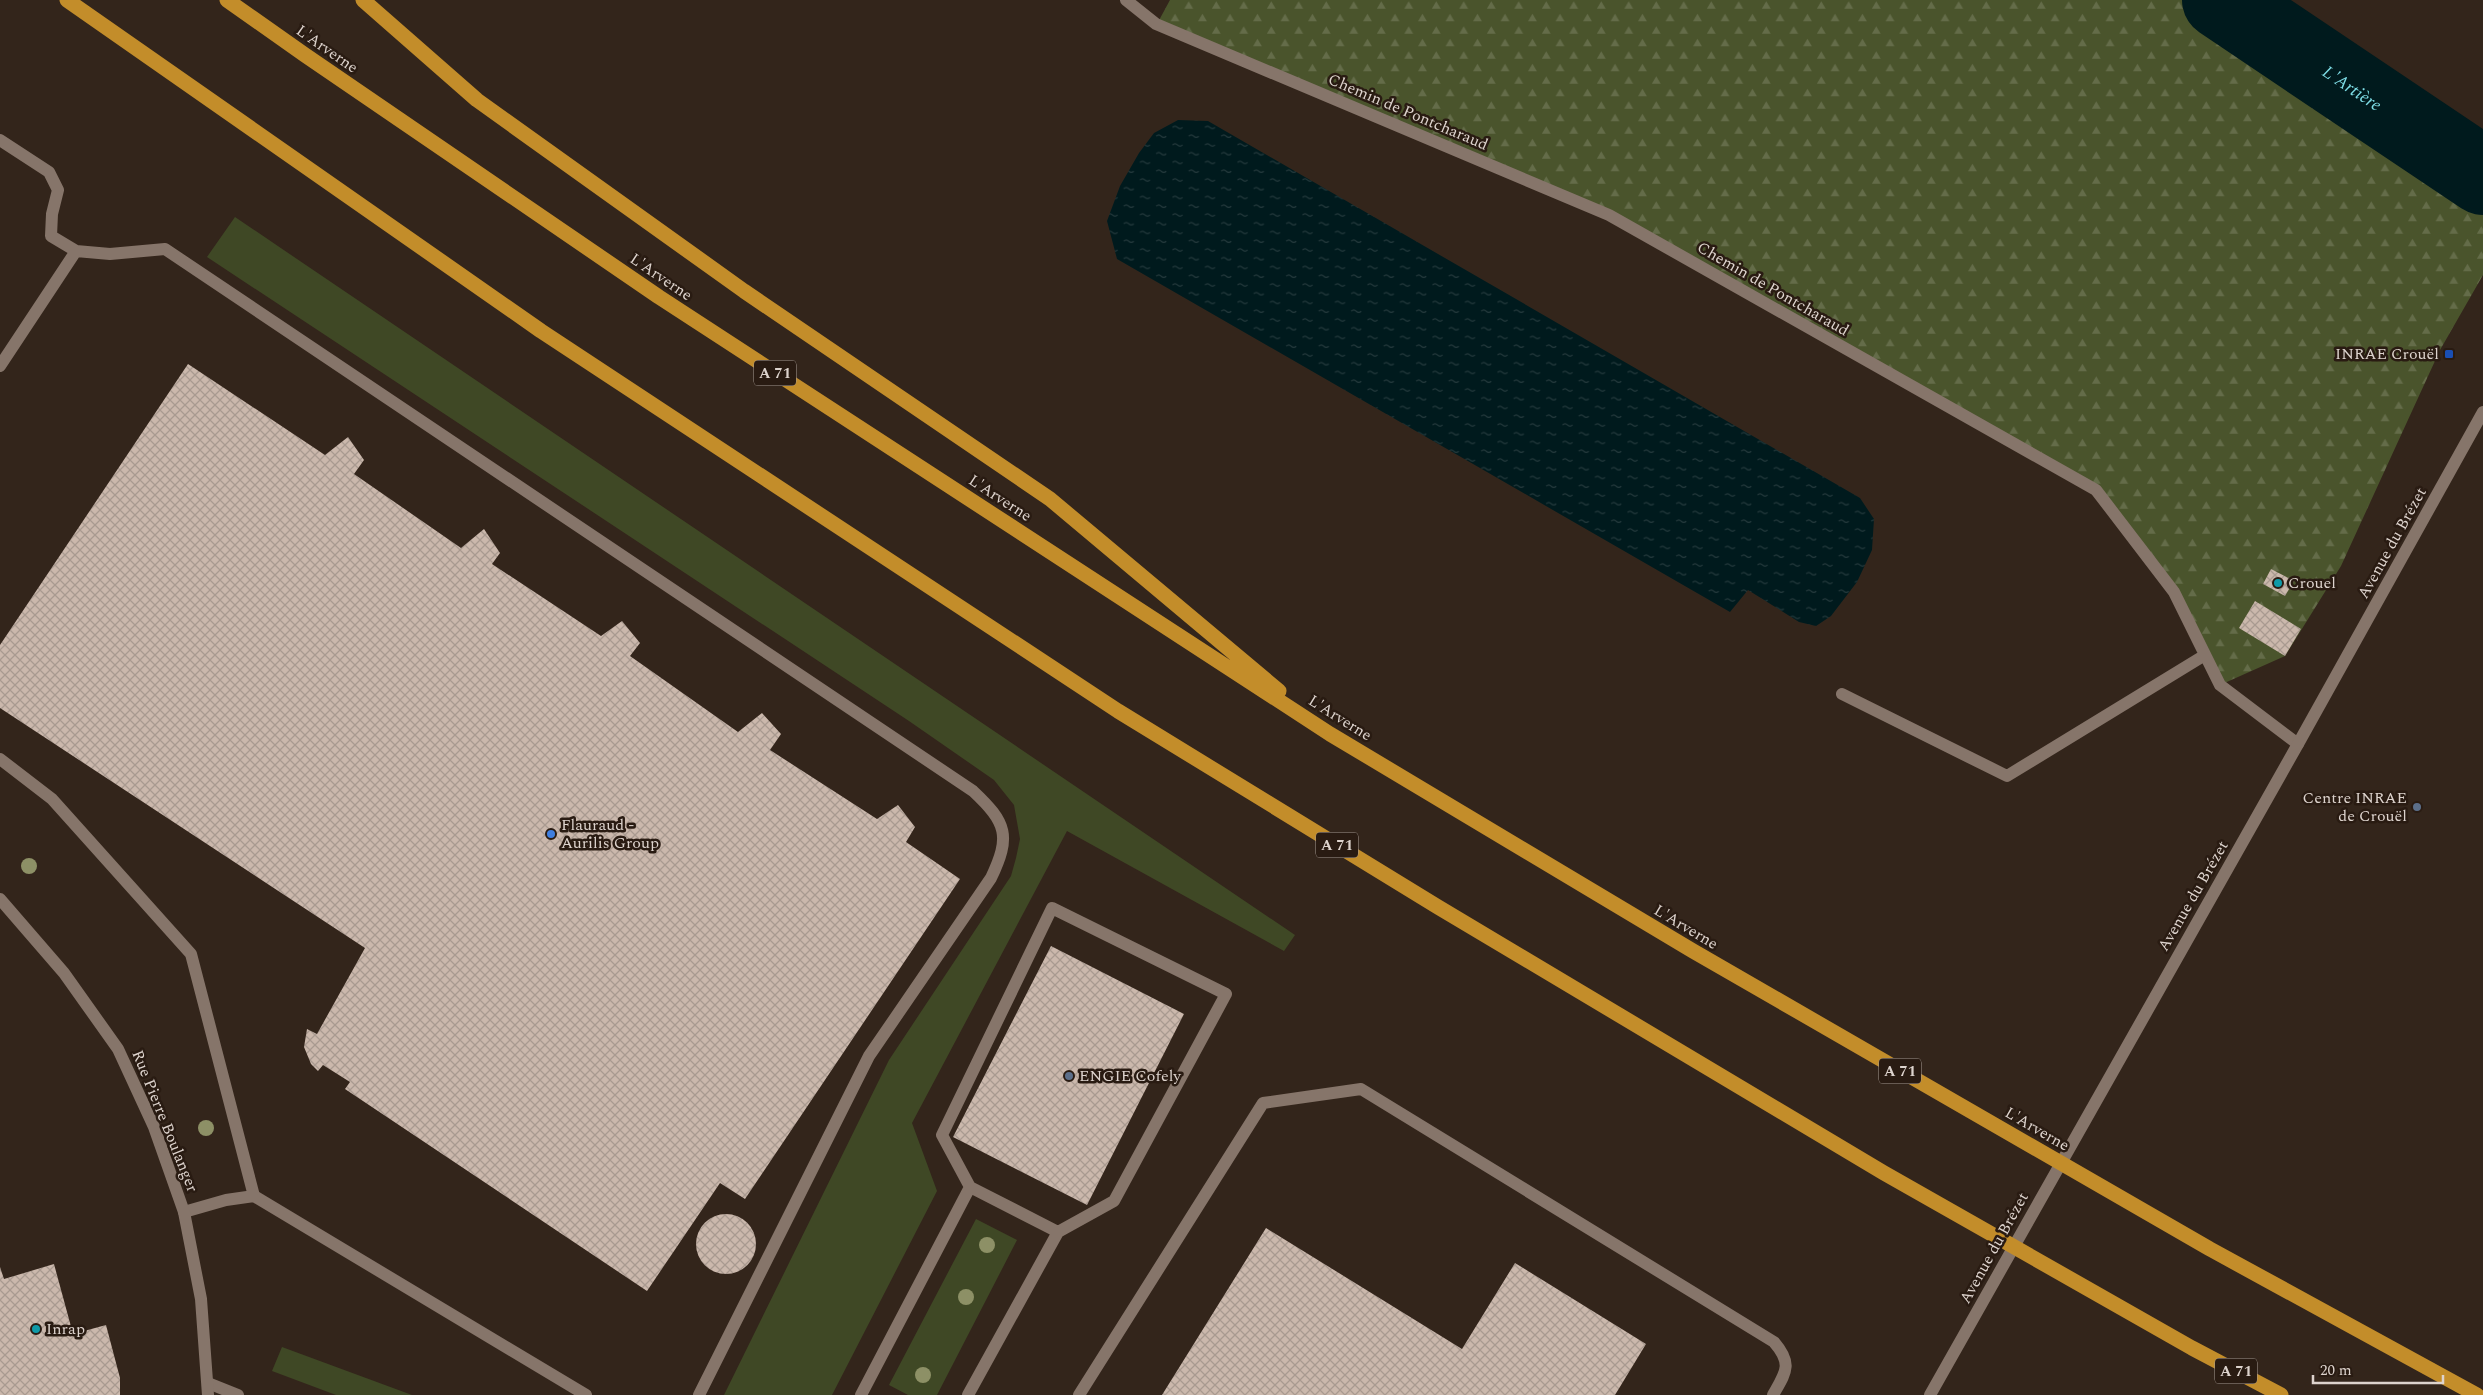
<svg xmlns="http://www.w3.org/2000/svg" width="2483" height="1395" font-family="Spectral,serif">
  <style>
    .green { fill: #3f4825 }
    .forest { fill: url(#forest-firs) }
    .water { fill: url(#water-ripples) }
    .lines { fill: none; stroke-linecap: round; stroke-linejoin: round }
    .river { stroke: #001a1d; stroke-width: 78 }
    .building { fill: url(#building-cross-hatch) }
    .service { stroke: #86756a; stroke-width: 12 }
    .minor { stroke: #86756a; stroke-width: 12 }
    .tertiary { stroke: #86756a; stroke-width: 12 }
    .motorway { stroke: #c38d2a; stroke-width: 15 }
    .tree { fill: #8d9066 }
    .transit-dot { fill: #1a4fb4; stroke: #291b12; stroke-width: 2 }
    .culture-dot { fill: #0f9aa8; stroke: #291b12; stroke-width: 2 }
    .service-dot { fill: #5c6f8a; stroke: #291b12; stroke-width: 2 }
    .shop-dot { fill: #3f7fe0; stroke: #291b12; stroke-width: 2 }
    .labels { text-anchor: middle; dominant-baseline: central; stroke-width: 5; stroke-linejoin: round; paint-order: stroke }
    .shield { fill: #291b12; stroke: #a79c95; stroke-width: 1 }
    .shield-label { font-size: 15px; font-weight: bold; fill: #ddd3cd }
    .street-label { font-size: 16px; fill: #ddd3cd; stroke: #291b12 }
    .poi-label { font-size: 16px; fill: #ddd3cd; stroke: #291b12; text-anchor: start }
    .water-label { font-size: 18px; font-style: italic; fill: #7ddce5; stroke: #291b12 }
  </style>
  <defs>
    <pattern id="forest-firs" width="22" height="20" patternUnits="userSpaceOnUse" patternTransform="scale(1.25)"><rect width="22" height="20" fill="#4a542c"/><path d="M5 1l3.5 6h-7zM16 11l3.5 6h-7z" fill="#646c49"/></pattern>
    <pattern id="water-ripples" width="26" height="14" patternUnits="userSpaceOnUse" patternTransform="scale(1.25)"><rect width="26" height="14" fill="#001a1d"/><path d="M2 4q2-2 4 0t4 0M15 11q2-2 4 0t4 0" fill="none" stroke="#253a3d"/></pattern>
    <pattern id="building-cross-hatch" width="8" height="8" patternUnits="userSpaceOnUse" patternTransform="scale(1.25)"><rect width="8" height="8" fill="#cbb8ac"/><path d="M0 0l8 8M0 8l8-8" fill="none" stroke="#a99a90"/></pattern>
  </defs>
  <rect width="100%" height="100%" fill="#33251b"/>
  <path class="green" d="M235 217 1295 935 1284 951 1067 831 912 1123 937 1191 832 1395H724L889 1060 1011 876 1016 858 1020 839 1014 805 994 780 909 721 207 257Z
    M976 1219 1017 1240 937 1395H908L889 1385Z
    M282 1347 412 1395H336L272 1371Z"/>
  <path class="forest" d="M1170 0H2221L2483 176V275L2440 350 2341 566 2285 656 2220 685 2174 592 2096 490 1609 215 1157 24Z"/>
  <path class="water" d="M1178 120 1208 121 1860 498 1874 519 1872 550 1857 582 1831 616 1816 626 1799 622 1748 590 1730 612 1117 259 1107 221 1120 186 1139 153 1154 133Z"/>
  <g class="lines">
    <path class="river" id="s1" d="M2221 0 2483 176"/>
  </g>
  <path class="building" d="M188 364 325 455 348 437 364 460 354 474 461 548 484 529 500 553 492 564 601 636 622 621 640 643 630 656 738 732 762 713 781 734 770 750 877 819 898 805 915 827 906 842 960 879 745 1199 720 1183 647 1291 345 1089 350 1082 323 1065 318 1071 311 1064 304 1047 307 1029 317 1034 365 948 0 708V645Z
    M2271 569 2294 581 2285 596 2263 584Z
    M2255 601 2301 629 2285 656 2239 628Z
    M1051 946 1184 1014 1087 1205 953 1137Z
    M696 1244a30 30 0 1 1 60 0a30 30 0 1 1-60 0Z
    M1266 1228 1462 1349 1515 1263 1646 1344 1615 1395H1162Z
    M54 1264 73 1334 106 1325 120 1378V1395H0V1267L4 1279Z"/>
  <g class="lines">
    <path class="service" d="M1126 0 1156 24 1609 215 2096 490 2174 592 2220 685 2298 744
      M0 140 49 172 58 190 52 214 51 236 76 251 110 254 165 249 973 791C1007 823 1011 836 991 878L869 1056 699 1395
      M0 366 76 251
      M1842 694 2007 776 2205 655
      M0 759 52 799 191 954 254 1196
      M970 1187 942 1135 1052 908 1226 994 1114 1201 1058 1232
      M184 1212 226 1200 254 1196 586 1395
      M208 1383 238 1395
      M861 1395 970 1187 1058 1232 968 1395
      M1079 1395 1263 1103 1361 1089 1774 1342C1793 1364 1786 1372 1773 1395"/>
    <path class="minor" d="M0 899 64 973 118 1049 154 1127 184 1212 201 1299 208 1395"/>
    <path class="tertiary" d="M1930 1395 2298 744 2483 412"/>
    <path class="motorway" d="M67 0 541 331 1118 711 1438 907 1884 1173 2192 1348 2281 1395
      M227 0 305 55 659 297 1330 734 1693 951 2210 1249 2477 1395
      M363 0 477 100 744 291 1050 499 1279 691"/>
  </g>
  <g class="tree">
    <circle cx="29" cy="866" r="8"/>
    <circle cx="206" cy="1128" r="8"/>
    <circle cx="987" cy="1245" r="8"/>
    <circle cx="966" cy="1297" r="8"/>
    <circle cx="923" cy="1375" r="8"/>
  </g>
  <rect class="transit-dot" x="2444" y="349" width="10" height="10" rx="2.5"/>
  <g class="culture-dot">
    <circle cx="2278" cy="583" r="5"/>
    <circle cx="36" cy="1329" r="5"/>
  </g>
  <g class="service-dot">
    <circle cx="2417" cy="807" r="5"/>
    <circle cx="1069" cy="1076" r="5"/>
  </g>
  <circle class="shop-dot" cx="551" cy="834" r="5"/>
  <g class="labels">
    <g class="shield">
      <rect x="754" y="360.5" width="42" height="25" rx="4"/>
      <rect x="1316" y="832.5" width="42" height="25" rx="4"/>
      <rect x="1879" y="1058.5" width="42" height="25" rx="4"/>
      <rect x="2215" y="1358.5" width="42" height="25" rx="4"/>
    </g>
    <g class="shield-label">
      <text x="775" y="373">A 71</text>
      <text x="1337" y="845">A 71</text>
      <text x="1900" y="1071">A 71</text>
      <text x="2236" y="1371">A 71</text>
    </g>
    <g class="street-label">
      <text transform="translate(327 49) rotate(35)">L'Arverne</text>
      <text transform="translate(1408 112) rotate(23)">Chemin de Pontcharaud</text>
      <text transform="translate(661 277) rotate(34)">L'Arverne</text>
      <text transform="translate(1773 289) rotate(30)">Chemin de Pontcharaud</text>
      <text transform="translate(1000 498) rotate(33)">L'Arverne</text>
      <text transform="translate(2392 543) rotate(-61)">Avenue du Brézet</text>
      <text transform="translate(1340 718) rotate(32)">L'Arverne</text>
      <text transform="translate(2193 896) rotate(-60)">Avenue du Brézet</text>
      <text transform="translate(1686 927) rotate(31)">L'Arverne</text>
      <text transform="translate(165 1121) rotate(68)">Rue Pierre Boulanger</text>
      <text transform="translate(2037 1129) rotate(30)">L'Arverne</text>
      <text transform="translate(1994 1248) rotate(-61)">Avenue du Brézet</text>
    </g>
    <g class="poi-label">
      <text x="2439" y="354" text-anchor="end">INRAE Crouël</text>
      <text x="2288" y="583">Crouel</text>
      <text x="2407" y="798" text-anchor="end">Centre INRAE<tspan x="2407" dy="18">de Crouël</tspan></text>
      <text x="561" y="825">Flauraud -<tspan x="561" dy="18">Aurilis Group</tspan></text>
      <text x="1079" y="1076">ENGIE Cofely</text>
      <text x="46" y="1329">Inrap</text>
    </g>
    <g class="water-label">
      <text stroke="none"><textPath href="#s1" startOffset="158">L'Artière</textPath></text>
    </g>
  </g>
  <path d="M2313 1375v8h130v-8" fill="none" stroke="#ddd3cd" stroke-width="2.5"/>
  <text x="2320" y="1375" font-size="15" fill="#ddd3cd" stroke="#291b12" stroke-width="4" paint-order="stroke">20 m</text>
</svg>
